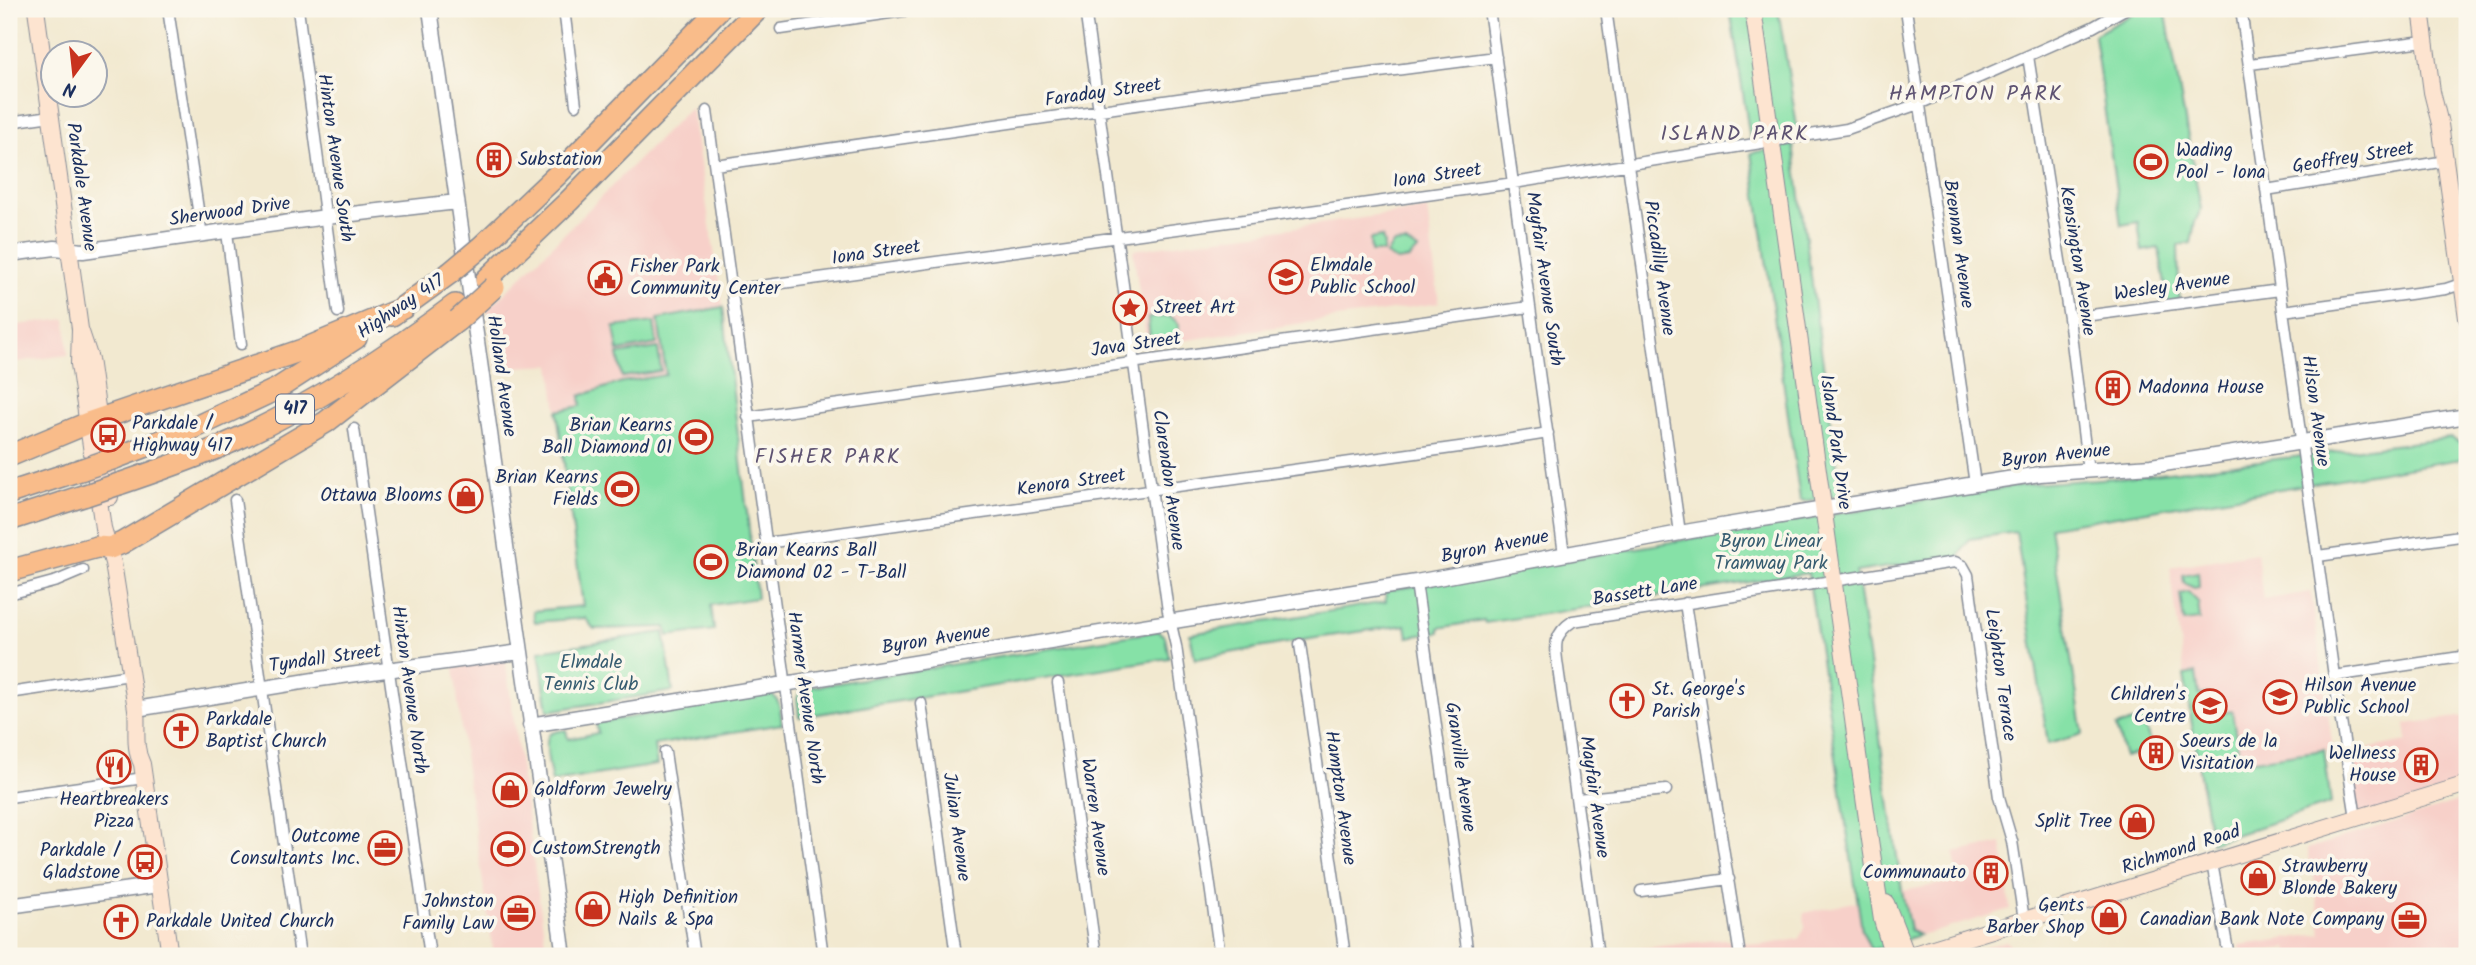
<svg xmlns="http://www.w3.org/2000/svg" width="2476" height="965" font-family="Kalam,sans-serif">
  <style>
    .built { fill: #f7d0c9 }
    .green { fill: #86e1a7; stroke: #508882; stroke-width: 2 }
    .water { fill: #6ca8dd; stroke: #446c9e; stroke-width: 2 }
    .lines { fill: none; stroke-linecap: round; stroke-linejoin: round }
    .minor-casing { stroke: #868c97; stroke-width: 13 }
    .tertiary-casing { stroke: #868c97; stroke-width: 17 }
    .secondary-casing { stroke: #868c97; stroke-width: 18 }
    .motorway-casing { stroke: #868c97; stroke-width: 24 }
    .minor { stroke: #fff; stroke-width: 10 }
    .tertiary { stroke: #fff; stroke-width: 14 }
    .secondary { stroke: #fde4d0; stroke-width: 16 }
    .motorway { stroke: #f9bc8a; stroke-width: 21 }
    .motorway-bridge-casing { stroke: #868c97; stroke-width: 24; stroke-linecap: butt }
    .motorway-bridge { stroke: #f9bc8a; stroke-width: 21 }
    .labels { text-anchor: middle; dominant-baseline: central; stroke-width: 7; stroke-linejoin: round; paint-order: stroke }
    .shield { fill: #fbf7ec; stroke: #5e6b89; stroke-width: 2 }
    .shield-label { font-size: 18px; font-weight: bold; fill: #1b2f5e }
    .street-label { font-size: 19px; fill: #1b2f5e; stroke: #fbf7ec }
    .poi-label { font-size: 19px; fill: #1b2f5e; stroke: #fbf7ec; text-anchor: start }
    .park-label { font-size: 19px; fill: #365c70; stroke: #fbf7ec }
    .neighbourhood-label { font-size: 21px; letter-spacing: 2px; fill: #5e5372; stroke: #fbf7ec }
  </style>
  <rect width="100%" height="100%" fill="#fbf7ec"/>
  <filter id="ink" filterUnits="userSpaceOnUse"><feTurbulence type="fractalNoise" baseFrequency=".0143" numOctaves="2"/><feDisplacementMap in="SourceGraphic" scale="14" xChannelSelector="R" yChannelSelector="G"/><feConvolveMatrix kernelMatrix="1 2 1 2 8 2 1 2 1" color-interpolation-filters="sRGB"/></filter>
  <filter id="wash" filterUnits="userSpaceOnUse"><feTurbulence type="fractalNoise" baseFrequency=".00686" numOctaves="4" result="noise"/><feDisplacementMap in="SourceGraphic" scale="28" xChannelSelector="R" yChannelSelector="G"/><feGaussianBlur stdDeviation="1.57" result="paint"/><feColorMatrix in="noise" values="0 0 0 0 0 0 0 0 0 0 0 0 0 0 0 0 0 1.4 0 .05"/><feComposite in="paint" operator="in"/></filter>
  <g filter="url(#wash)">
    <rect width="100%" height="100%" fill="#f2e9d0"/>
    <path class="built" d="M691 107 723 307 659 319 666 375 622 382 580 396 581 406 557 411 551 365 497 368 488 310Z
      M1427 209 1439 303 1147 346 1133 250Z
      M66 319 68 355 9 363V326Z
      M2257 553 2263 600 2311 592 2333 749 2324 751 2331 803 2211 843 2197 768 2170 567Z
      M505 658 547 956H494L466 770 454 668Z
      M2467 716V784L2356 818 2346 753 2407 741 2405 724Z
      M2467 799V956H2289L2288 948 2241 954 2240 945 2321 934 2314 877 2307 849Z
      M2002 843 2010 909 1928 934 1919 935 1910 930 1902 891 1958 881 1954 853Z
      M1859 901 1862 930 1871 950 1870 956H1570L1725 939 1761 945 1799 939 1805 927 1804 913Z
      M2006 941 2024 956H1958Z"/>
    <path class="green" d="M1730 9H1778L1798 133 1750 139Z
      M2141 9H2165L2201 209 2195 222 2191 243 2178 245 2179 302 2168 304 2159 248 2142 251 2138 222 2121 225 2094 35Z
      M1793 145 1841 495 1805 501 1800 500 1751 153Z
      M1382 237 1384 244 1383 252H1371L1370 239Z
      M1406 243 1418 250 1409 259 1397 261 1386 255 1393 244Z
      M723 307 757 598 711 605 714 630 668 636 666 627 594 629 585 618 535 622 533 611 583 606 557 411 581 406 580 396 622 382 666 375 658 319Z
      M1170 316 1179 324V338L1150 341 1148 318Z
      M654 322 657 344 618 351 614 327Z
      M658 348 661 371 622 377 618 354Z
      M2451 438 2467 446V458L2050 527 2083 734 2048 744 2016 532 1970 539 1957 560 1920 562 1856 572 1902 891 1910 930 1919 935 1871 950 1862 930 1808 573 1485 623 1484 620 1439 628 1440 632 1408 637 1406 625 1316 638 1195 659 1190 634 1386 602 1385 591 1853 511 2031 484 2127 477Z
      M2198 572 2199 587 2194 588 2184 583 2183 575Z
      M2188 592 2198 602 2200 620 2184 622 2180 594Z
      M1158 631 1165 636 1169 658 799 717 797 699 801 689Z
      M664 632 673 691 548 711 539 651Z
      M2196 673 2199 695 2209 694 2211 704 2221 703 2222 713 2232 711 2240 762 2324 750 2331 803 2211 843 2184 675Z
      M771 694C782 701 780 713 782 724L654 745 657 765 552 782C550 772 543 742 549 735 553 731 561 731 566 730L568 739 598 733 596 723Z
      M2143 719 2152 749 2125 757 2116 727Z"/>
    <path class="water" d="M2141 162a10 10 0 1 1 20 0a10 10 0 1 1-20 0Z"/>
  </g>
  <g filter="url(#ink)">
    <g class="lines">
      <defs>
        <path id="minor" d="M168 9 202 236
          M298 9 338 312
          M564 9 576 105
          M1085 9 1168 611 1176 646 1220 956
          M1489 9 1564 554
          M1606 9 1680 533
          M1906 9 1975 484
          M2241 9 2334 676 2356 818
          M781 29 917 9
          M2028 56 2069 318 2088 471
          M2250 64 2424 41
          M707 111 823 956
          M9 122 51 116
          M715 165 1241 90 1496 57
          M2266 190 2446 161
          M227 232 241 344
          M731 290 1514 183 1847 129 1921 103 2093 27 2125 9
          M2283 311 2446 289 2467 282
          M2069 318 2280 290
          M748 417 1529 307
          M354 429 430 956
          M235 500 300 956
          M766 543 1481 444 1548 433
          M2318 556 2467 535
          M1416 582 1468 956
          M9 594 57 581 83 570
          M1685 603 1740 956
          M1300 644 1345 956
          M2334 676 2467 656
          M1058 683 1096 956
          M9 693 130 675
          M921 703 956 956
          M665 752 695 956
          M9 797 144 778
          M1577 799 1666 790
          M2212 863 2229 956
          M1641 891 1729 879
          M1598 956 1559 675C1556 650 1550 636 1573 621L1955 562 1963 566 1968 575 1999 797 2012 841 2024 920"/>
        <path id="tertiary" d="M430 9 564 956
          M9 254 55 248 83 251 326 217 457 202
          M136 709 320 679 520 652
          M530 725 1416 582 1691 531 1975 484 2040 474 2151 466 2467 416
          M9 906 159 885"/>
        <path id="secondary" d="M36 9 80 329 90 359 110 497
          M1753 9 1870 840 1882 920 1893 956
          M2421 9 2432 92 2440 124 2467 318
          M80 329 79 364 103 528 113 563 136 709C138 727 133 747 142 764L170 956
          M1886 903 1907 956 2467 784"/>
        <path id="motorway" d="M481 247 557 175 719 9
          M486 280 569 201 758 9
          M392 315 450 273
          M9 456 88 423 302 350 403 308
          M115 458 187 431 277 389 356 338
          M119 484C157 471 196 458 233 441 313 405 386 357 455 305
          M9 493 83 469
          M9 520 86 495
          M9 571 97 547 110 548 122 543 326 422 458 320"/>
      </defs>
      <use href="#minor" class="minor-casing"/>
      <use href="#tertiary" class="tertiary-casing"/>
      <use href="#secondary" class="secondary-casing"/>
      <use href="#motorway" class="motorway-casing"/>
      <use href="#minor" class="minor"/>
      <use href="#tertiary" class="tertiary"/>
      <use href="#secondary" class="secondary"/>
      <use href="#motorway" class="motorway"/>
      <defs>
        <path id="motorway-bridge" d="M450 273 481 247
          M458 320 494 287
          M83 469 115 458
          M86 495 119 484"/>
      </defs>
      <use href="#motorway-bridge" class="motorway-bridge-casing"/>
      <use href="#motorway-bridge" class="motorway-bridge"/>
    </g>
  </g>
  <defs>
    <symbol id="building-ring" viewBox="-11 -11 22 22"><circle r="9.5" fill="#fbf7ec" stroke="#c8321e" stroke-width="1.5"/><path d="M-4-6H4V6H1V3H-1V6H-4ZM-2.5-4.3h1.7v1.8h-1.7ZM.8-4.3h1.7v1.8H.8ZM-2.5-1h1.7V.8h-1.7ZM.8-1h1.7V.8H.8Z" fill="#c8321e"/></symbol>
    <symbol id="stadium-ring" viewBox="-11 -11 22 22"><circle r="9.5" fill="#fbf7ec" stroke="#c8321e" stroke-width="1.5"/><path d="M0-5a6.5 5 0 1 0 0 10a6.5 5 0 1 0 0-10ZM-3.5-1.8h7v3.6h-7Z" fill="#c8321e"/></symbol>
    <symbol id="school-ring" viewBox="-11 -11 22 22"><circle r="9.5" fill="#fbf7ec" stroke="#c8321e" stroke-width="1.5"/><path d="M0-5L7-2L0 1L-7-2ZM-4 1L0 2.5L4 1V4Q0 6-4 4Z" fill="#c8321e"/></symbol>
    <symbol id="civic-ring" viewBox="-11 -11 22 22"><circle r="9.5" fill="#fbf7ec" stroke="#c8321e" stroke-width="1.5"/><path d="M-.6-6.5H3V-4.5H.6V-3L4-1V1h2V6H-6V1h2V-1L-.6-3ZM-1.2 2.5V6h2.4V2.5Z" fill="#c8321e"/></symbol>
    <symbol id="sight-ring" viewBox="-11 -11 22 22"><circle r="9.5" fill="#fbf7ec" stroke="#c8321e" stroke-width="1.5"/><path d="M0-6L1.8-2.2L6-1.7L2.9 1.2L3.7 5.4L0 3.3L-3.7 5.4L-2.9 1.2L-6-1.7L-1.8-2.2Z" fill="#c8321e"/></symbol>
    <symbol id="bus-ring" viewBox="-11 -11 22 22"><circle r="9.5" fill="#fbf7ec" stroke="#c8321e" stroke-width="1.5"/><path d="M-5-6H5V4H4V6H2V4H-2V6H-4V4H-5ZM-3.5-4V0h7V-4ZM-3.5 1.2v1.5H-2V1.2ZM2 1.2v1.5H3.5V1.2Z" fill="#c8321e"/></symbol>
    <symbol id="shop-ring" viewBox="-11 -11 22 22"><circle r="9.5" fill="#fbf7ec" stroke="#c8321e" stroke-width="1.5"/><path d="M-5-2.5h2.3a2.7 3.5 0 0 1 5.4 0H5L5.5 6h-11ZM-1.5-2.5h3a1.5 2.3 0 0 0-3 0Z" fill="#c8321e"/></symbol>
    <symbol id="church-ring" viewBox="-11 -11 22 22"><circle r="9.5" fill="#fbf7ec" stroke="#c8321e" stroke-width="1.5"/><path d="M-1.2-6h2.4v3.5h3.3v2.4h-3.3V6h-2.4V-.1h-3.3v-2.4h3.3Z" fill="#c8321e"/></symbol>
    <symbol id="restaurant-ring" viewBox="-11 -11 22 22"><circle r="9.5" fill="#fbf7ec" stroke="#c8321e" stroke-width="1.5"/><path d="M-5-6h1v4h1v-4h1v4h1v-4h1v5L-1.5 .5V6h-2V.5L-5-1ZM5-6V6H3V1.5H1.5Q1.5-4 5-6Z" fill="#c8321e"/></symbol>
    <symbol id="office-ring" viewBox="-11 -11 22 22"><circle r="9.5" fill="#fbf7ec" stroke="#c8321e" stroke-width="1.5"/><path d="M-6-3h4V-5.5h4V-3h4V5H-6ZM-1-4.5V-3h2v-1.5ZM-6 0V1H6V0Z" fill="#c8321e"/></symbol>
  </defs>
  <g fill-rule="evenodd">
    <use href="#building-ring" x="475" y="141" width="38" height="38"/>
    <use href="#stadium-ring" x="2132" y="143" width="38" height="38"/>
    <use href="#school-ring" x="1267" y="258" width="38" height="38"/>
    <use href="#civic-ring" x="586" y="259" width="38" height="38"/>
    <use href="#sight-ring" x="1111" y="289" width="38" height="38"/>
    <use href="#building-ring" x="2094" y="369" width="38" height="38"/>
    <use href="#bus-ring" x="89" y="416" width="38" height="38"/>
    <use href="#stadium-ring" x="677" y="418" width="38" height="38"/>
    <use href="#stadium-ring" x="603" y="470" width="38" height="38"/>
    <use href="#shop-ring" x="447" y="477" width="38" height="38"/>
    <use href="#stadium-ring" x="692" y="543" width="38" height="38"/>
    <use href="#school-ring" x="2261" y="678" width="38" height="38"/>
    <use href="#church-ring" x="1608" y="682" width="38" height="38"/>
    <use href="#school-ring" x="2191" y="687" width="38" height="38"/>
    <use href="#church-ring" x="162" y="712" width="38" height="38"/>
    <use href="#building-ring" x="2137" y="734" width="38" height="38"/>
    <use href="#building-ring" x="2402" y="746" width="38" height="38"/>
    <use href="#restaurant-ring" x="95" y="748" width="38" height="38"/>
    <use href="#shop-ring" x="491" y="771" width="38" height="38"/>
    <use href="#shop-ring" x="2118" y="803" width="38" height="38"/>
    <use href="#office-ring" x="366" y="829" width="38" height="38"/>
    <use href="#stadium-ring" x="489" y="830" width="38" height="38"/>
    <use href="#bus-ring" x="126" y="843" width="38" height="38"/>
    <use href="#building-ring" x="1972" y="854" width="38" height="38"/>
    <use href="#shop-ring" x="2239" y="859" width="38" height="38"/>
    <use href="#shop-ring" x="574" y="890" width="38" height="38"/>
    <use href="#office-ring" x="499" y="894" width="38" height="38"/>
    <use href="#shop-ring" x="2090" y="898" width="38" height="38"/>
    <use href="#office-ring" x="2390" y="901" width="38" height="38"/>
    <use href="#church-ring" x="102" y="903" width="38" height="38"/>
  </g>
  <g class="labels">
    <rect class="shield" x="276" y="394.5" width="38" height="29" rx="5"/>
    <g class="shield-label">
      <text x="295" y="409">417</text>
    </g>
    <g class="street-label">
      <text transform="translate(1103 93) rotate(-8)">Faraday Street</text>
      <text transform="translate(335 158) rotate(82)">Hinton Avenue South</text>
      <text transform="translate(2353 158) rotate(-9)">Geoffrey Street</text>
      <text transform="translate(1437 176) rotate(-8)">Iona Street</text>
      <text transform="translate(81 187) rotate(82)">Parkdale Avenue</text>
      <text transform="translate(230 212) rotate(-8)">Sherwood Drive</text>
      <text transform="translate(1958 244) rotate(82)">Brennan Avenue</text>
      <text transform="translate(876 253) rotate(-8)">Iona Street</text>
      <text transform="translate(2077 261) rotate(81)">Kensington Avenue</text>
      <text transform="translate(1659 268) rotate(82)">Piccadilly Avenue</text>
      <text transform="translate(1544 279) rotate(82)">Mayfair Avenue South</text>
      <text transform="translate(2172 287) rotate(-8)">Wesley Avenue</text>
      <text transform="translate(401 307) rotate(-34)">Highway 417</text>
      <text transform="translate(1136 345) rotate(-8)">Java Street</text>
      <text transform="translate(501 376) rotate(82)">Holland Avenue</text>
      <text transform="translate(2315 411) rotate(82)">Hilson Avenue</text>
      <text transform="translate(1835 442) rotate(82)">Island Park Drive</text>
      <text transform="translate(2056 456) rotate(-6)">Byron Avenue</text>
      <text transform="translate(1168 480) rotate(82)">Clarendon Avenue</text>
      <text transform="translate(1071 483) rotate(-8)">Kenora Street</text>
      <text transform="translate(1495 547) rotate(-11)">Byron Avenue</text>
      <text transform="translate(1645 592) rotate(-9)">Bassett Lane</text>
      <text transform="translate(936 640) rotate(-9)">Byron Avenue</text>
      <text transform="translate(325 659) rotate(-8)">Tyndall Street</text>
      <text transform="translate(2000 675) rotate(82)">Leighton Terrace</text>
      <text transform="translate(409 690) rotate(82)">Hinton Avenue North</text>
      <text transform="translate(805 698) rotate(82)">Harmer Avenue North</text>
      <text transform="translate(1460 767) rotate(82)">Granville Avenue</text>
      <text transform="translate(1594 797) rotate(82)">Mayfair Avenue</text>
      <text transform="translate(1340 798) rotate(82)">Hampton Avenue</text>
      <text transform="translate(1095 817) rotate(82)">Warren Avenue</text>
      <text transform="translate(956 827) rotate(82)">Julian Avenue</text>
      <text transform="translate(2181 850) rotate(-18)">Richmond Road</text>
    </g>
    <g class="poi-label">
      <text x="2176" y="151">Wading<tspan x="2176" dy="22">Pool - Iona</tspan></text>
      <text x="518" y="160">Substation</text>
      <text x="1310" y="266">Elmdale<tspan x="1310" dy="22">Public School</tspan></text>
      <text x="630" y="267">Fisher Park<tspan x="630" dy="22">Community Center</tspan></text>
      <text x="1154" y="308">Street Art</text>
      <text x="2138" y="388">Madonna House</text>
      <text x="132" y="424">Parkdale /<tspan x="132" dy="22">Highway 417</tspan></text>
      <text x="672" y="426" text-anchor="end">Brian Kearns<tspan x="672" dy="22">Ball Diamond 01</tspan></text>
      <text x="598" y="478" text-anchor="end">Brian Kearns<tspan x="598" dy="22">Fields</tspan></text>
      <text x="442" y="496" text-anchor="end">Ottawa Blooms</text>
      <text x="736" y="551">Brian Kearns Ball<tspan x="736" dy="22">Diamond 02 - T-Ball</tspan></text>
      <text x="2304" y="686">Hilson Avenue<tspan x="2304" dy="22">Public School</tspan></text>
      <text x="1652" y="690">St. George's<tspan x="1652" dy="22">Parish</tspan></text>
      <text x="2186" y="695" text-anchor="end">Children's<tspan x="2186" dy="22">Centre</tspan></text>
      <text x="206" y="720">Parkdale<tspan x="206" dy="22">Baptist Church</tspan></text>
      <text x="2180" y="742">Soeurs de la<tspan x="2180" dy="22">Visitation</tspan></text>
      <text x="2396" y="754" text-anchor="end">Wellness<tspan x="2396" dy="22">House</tspan></text>
      <text x="534" y="790">Goldform Jewelry</text>
      <text x="114" y="800" text-anchor="middle">Heartbreakers<tspan x="114" dy="22">Pizza</tspan></text>
      <text x="2112" y="822" text-anchor="end">Split Tree</text>
      <text x="360" y="837" text-anchor="end">Outcome<tspan x="360" dy="22">Consultants Inc.</tspan></text>
      <text x="532" y="849">CustomStrength</text>
      <text x="120" y="851" text-anchor="end">Parkdale /<tspan x="120" dy="22">Gladstone</tspan></text>
      <text x="2282" y="867">Strawberry<tspan x="2282" dy="22">Blonde Bakery</tspan></text>
      <text x="1966" y="873" text-anchor="end">Communauto</text>
      <text x="618" y="898">High Definition<tspan x="618" dy="22">Nails &amp; Spa</tspan></text>
      <text x="494" y="902" text-anchor="end">Johnston<tspan x="494" dy="22">Family Law</tspan></text>
      <text x="2084" y="906" text-anchor="end">Gents<tspan x="2084" dy="22">Barber Shop</tspan></text>
      <text x="2384" y="920" text-anchor="end">Canadian Bank Note Company</text>
      <text x="146" y="922">Parkdale United Church</text>
    </g>
    <g class="park-label">
      <text x="1771" y="542">Byron Linear<tspan x="1771" dy="22">Tramway Park</tspan></text>
      <text x="591" y="663">Elmdale<tspan x="591" dy="22">Tennis Club</tspan></text>
    </g>
    <g class="neighbourhood-label">
      <text x="1976" y="94">HAMPTON PARK</text>
      <text x="1735" y="134">ISLAND PARK</text>
      <text x="828" y="457">FISHER PARK</text>
    </g>
  </g>
  <rect width="2476" height="965" fill="none" stroke="#fbf7ec" stroke-width="35"/>
  <g transform="translate(74 74) rotate(195)"><circle r="33" fill="#fbf7ec" stroke="#a1a7b3" stroke-width="2"/>
  <path d="M0-5L12 26L0 18L-12 26Z" fill="#c8321e"/>
  <text y="-10" font-size="19" font-weight="bold" text-anchor="middle" fill="#1b2f5e">N</text>
  </g>
</svg>
